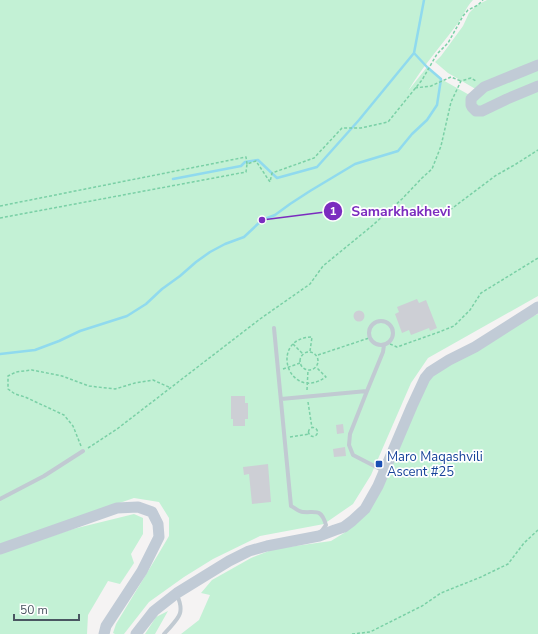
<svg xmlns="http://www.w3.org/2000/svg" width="538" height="634" font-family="'Nunito Sans',sans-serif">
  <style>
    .green { fill: #c3f1d5 }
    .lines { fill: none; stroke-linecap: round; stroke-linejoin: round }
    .stream { stroke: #90daee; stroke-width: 2.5 }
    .building { fill: #cdcfd5 }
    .path { stroke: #7ad0a6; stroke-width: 1.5; stroke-dasharray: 3 2; stroke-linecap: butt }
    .service { stroke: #c1cad2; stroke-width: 4 }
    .secondary { stroke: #c1cbd6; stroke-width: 11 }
    .transit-dot { fill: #1a4fb4; stroke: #fff; stroke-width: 1.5 }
    .labels { text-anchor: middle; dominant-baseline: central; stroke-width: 3.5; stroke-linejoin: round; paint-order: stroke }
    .transit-label { font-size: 13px; fill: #164399; stroke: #fff; text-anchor: start }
    .leader { fill: none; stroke: #7b2cbf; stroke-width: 1.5 }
    .callout-dot { fill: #7b2cbf; stroke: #fff; stroke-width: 1.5 }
    .mark-label { font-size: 12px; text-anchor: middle; font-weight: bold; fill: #fff }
    .callout-label { font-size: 14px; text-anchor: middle; font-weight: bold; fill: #7b2cbf; stroke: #fff; stroke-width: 3.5; stroke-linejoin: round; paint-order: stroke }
  </style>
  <rect width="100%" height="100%" fill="#f5f3f3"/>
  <path class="green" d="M0 0H473C466 7 464 15 458 23 441 46 422 67 408 91L427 67 441 79 473 97 538 65V296L428 358 411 383 371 475 353 504 324 524 260 536 213 559 184 577 149 602 124 634H115L113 633 116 624 159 553 169 536V518L159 502 134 498 0 544Z
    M487 0H538V62L479 91 448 73 435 62 441 56 463 26 469 13 477 5Z
    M538 314V634H181L199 620 210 595 201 593 212 580 251 558 274 549 331 541 344 533 363 516 431 376 526 319Z
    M134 514 143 518V534L131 554 134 563 120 584 108 581 88 615 87 634H0V553L73 529Z
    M168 611 155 634H145L156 617Z"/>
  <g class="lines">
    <path class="stream" d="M173 179 241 166 245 162 258 160 277 178 317 167 359 120 414 53
      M0 354 35 350 59 341 80 331 127 316 146 304 162 289 180 276 196 262 210 252 225 244 244 237 262 220 275 215 290 204 310 191 355 164 398 151 412 134 427 120 437 105 441 79 427 67 414 53 424 0"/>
  </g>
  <path class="building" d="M417 299 419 303 426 300 437 328 430 331 429 328 411 335 409 330 402 333 395 314 399 312 397 307Z
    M353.5 316a5.5 5.5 0 1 1 11 0a5.5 5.5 0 1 1-11 0Z
    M231 396H245V403H248V419H245V426H233V419H231Z
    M343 424 344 433 337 434 336 425Z
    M345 447 346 456 334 457 333 449Z
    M268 464 271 502 252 504 249 474 244 475 243 467Z"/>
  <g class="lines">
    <path class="path" d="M415 88 431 86 451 77 461 81
      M0 206 246 157 247 164
      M450 210 495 176 516 164 538 150
      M0 218 246 172 247 164 256 161 270 182 272 173 314 158 342 128H361L388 122 422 80 437 54 448 43 463 16 468 10 478 5 483 0
      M293 344 303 354
      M390 344 397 347 439 332 454 326 470 310 481 293 538 258
      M310 351 312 337C268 338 288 403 326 377L316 367
      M300 361a9 9 0 1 1 18 0a9 9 0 1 1-18 0Z
      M318 355 369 338
      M283 369 300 363
      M307 390 308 370
      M308 402 312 428
      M308.5 432a4.5 4.5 0 1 1 9 0a4.5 4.5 0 1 1-9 0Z
      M290 437 310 434
      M81 446 73 426 64 415 25 397 15 394 8 389V376L16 372 32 370 62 376 89 386 115 389 135 383 153 380 171 388
      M88 448 117 429 260 319 310 284 323 266 373 225 402 199 422 178 432 169 441 146 451 102 461 81 471 78 476 81
      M352 634 370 632 422 606 441 593 481 577 508 564 524 543 538 530"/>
    <path class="service" d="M369 333a12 12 0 1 1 24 0a12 12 0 1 1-24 0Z
      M274 328 291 506C295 508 299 512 303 512 316 513 321 508 326 525L321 532
      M384 345 383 352 367 391 350 434 349 445 353 455 384 471
      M281 399 367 391
      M0 499 44 476 83 451
      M164 634C177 619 186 615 177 595"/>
    <path class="secondary" d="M538 65 484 87 473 97 471 99V105L472 107 476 111H482L507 99 538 86
      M0 549 117 508 138 507 152 512 158 524 159 537 142 571 106 626 104 634
      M136 634 154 611 177 593 229 561 249 551 267 546 319 536 335 530 344 527 352 521 365 509 378 486 412 406 425 378 430 372 449 360 475 347 538 307"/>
  </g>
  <rect class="transit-dot" x="375" y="460" width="8" height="8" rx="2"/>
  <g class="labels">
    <g class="transit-label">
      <text x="387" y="457">Maro Maqashvili<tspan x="387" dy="15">Ascent #25</tspan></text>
    </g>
  </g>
  <path class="leader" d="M262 220L333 211"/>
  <g class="callout-dot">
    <circle cx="262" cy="220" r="4"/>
    <circle cx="333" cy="211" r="10"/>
  </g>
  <g class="mark-label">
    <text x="333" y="215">1</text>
  </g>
  <g class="callout-label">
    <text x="401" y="216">Samarkhakhevi</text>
  </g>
  <path d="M14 614v6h65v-6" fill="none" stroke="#4a5661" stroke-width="2"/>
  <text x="20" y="614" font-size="12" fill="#4a5661" stroke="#ffffff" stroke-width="3" paint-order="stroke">50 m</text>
</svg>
